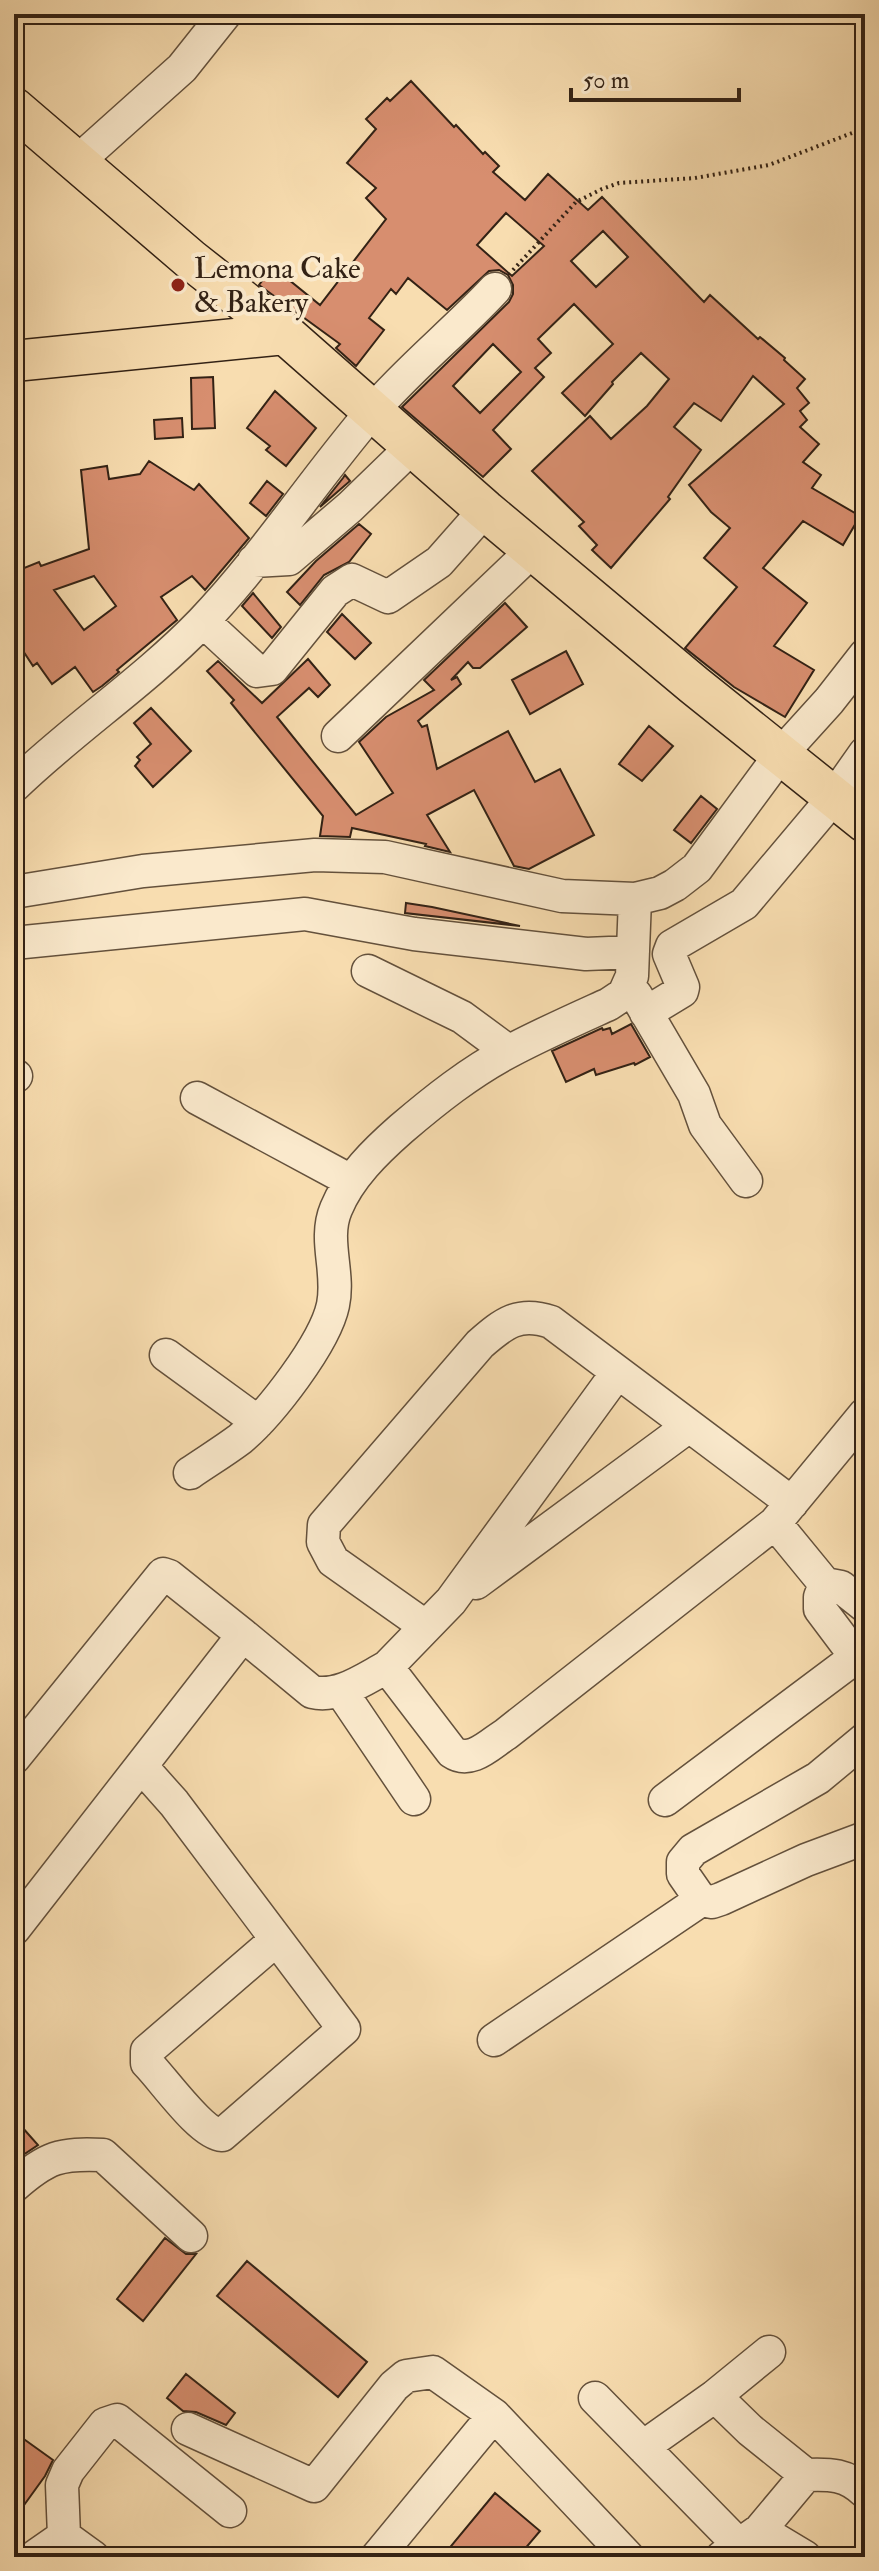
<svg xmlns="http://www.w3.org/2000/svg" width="879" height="2571" font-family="'IM FELL Double Pica',serif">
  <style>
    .building { fill: #d78e6f; stroke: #332215; stroke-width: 2; fill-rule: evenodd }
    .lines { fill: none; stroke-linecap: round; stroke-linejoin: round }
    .minor-casing { stroke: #64513c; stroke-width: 35 }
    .major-casing { stroke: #332215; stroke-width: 43 }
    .path { stroke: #332215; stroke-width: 4; stroke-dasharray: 2 4; stroke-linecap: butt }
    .minor { stroke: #fae9cc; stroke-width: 32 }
    .major { stroke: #f8ddb0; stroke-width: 40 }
    .poi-dot { fill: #8f2418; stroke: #fae9cc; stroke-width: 3 }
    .labels { text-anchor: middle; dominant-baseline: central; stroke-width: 8; stroke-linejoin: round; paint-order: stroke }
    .poi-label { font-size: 30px; fill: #332215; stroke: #fae9cc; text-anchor: start }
  </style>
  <rect width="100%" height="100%" fill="#f8ddb0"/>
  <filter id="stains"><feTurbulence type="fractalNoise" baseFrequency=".0025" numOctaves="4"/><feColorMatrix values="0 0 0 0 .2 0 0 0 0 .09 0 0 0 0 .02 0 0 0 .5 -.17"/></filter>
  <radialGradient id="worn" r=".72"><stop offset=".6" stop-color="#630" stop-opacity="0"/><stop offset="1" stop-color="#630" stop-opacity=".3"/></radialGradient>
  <path class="building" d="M411 81 454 127 456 125 483 154 485 152 499 166 493 172 525 200 548 174 588 210 602 197 704 302 710 295 758 339 760 337 785 358 784 360 805 379 797 388 809 403 800 411 807 420 800 427 819 444 803 462 821 475 812 488 860 516 843 545 803 521 763 568 807 603 774 646 814 670 785 717 734 687 685 648 737 587 704 558 730 528 711 512 689 485 784 404 753 376 721 421 694 403 674 427 701 450 668 497 670 499 611 568 592 550 597 545 579 526 584 522 532 471 590 416 611 439 647 406 669 379 641 353 612 382 613 384 585 416 562 393 613 344 574 304 538 339 551 353 535 368 544 377 493 430 511 449 483 477 402 407 509 302 513 294V285L508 275 499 270 489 271 447 310 408 278 396 294 391 289 369 318 384 330 356 366 336 348 340 344 259 285 273 267 320 305 386 219 366 198 376 188 347 163 376 129 366 119 387 98 390 101ZM506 213 544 246 512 276 477 245ZM603 231 628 257 596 287 571 261ZM493 344 521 372 480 413 453 386Z
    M213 377 215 428 192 429 191 378Z
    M275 391 316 428 286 466 266 450 270 446 247 428Z
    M182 418 183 437 155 439 154 420Z
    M149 461 194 490 199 484 249 538 205 590 192 576 161 597 177 620 117 670 119 672 102 686 93 692 75 667 52 684 37 663 33 666 14 637V576L20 573 19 570 39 562 41 566 89 549 81 470 107 466 109 479 140 474ZM94 576 116 606 84 630 54 590Z
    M345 475 350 481 320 507 343 478Z
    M267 481 283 494 266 516 250 503Z
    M359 524 371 534 349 562 324 575 300 605 287 592 316 561Z
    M253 593 281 627 272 638 242 606Z
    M505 603 527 627 480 668H473L468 662 451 680 457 677 461 684 418 721 422 727 427 725 437 769 508 731 535 782 560 769 594 835 529 869 514 866 474 790 427 815 450 852 425 846 426 844 352 828 350 837 320 836 323 816 231 703 234 700 207 671 218 661 262 703 308 659 330 685 318 697 309 688 277 717 356 815 393 793 359 742 386 717 434 690 424 680Z
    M342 614 371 643 355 659 327 632Z
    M566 651 583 684 530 714 512 680Z
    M151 708 191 751 153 787 135 766 140 760 137 757 151 744 134 723Z
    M649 726 673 746 642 781 619 764Z
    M701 796 717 809 691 843 674 830Z
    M406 903 432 907 520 926 405 913Z
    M631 1024 650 1057 635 1065 634 1063 596 1075 594 1069 566 1082 552 1051 602 1028 603 1030 610 1028 612 1034Z
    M14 2118 38 2145 14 2161Z
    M165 2238 186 2254H196L143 2321 117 2299Z
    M247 2261 367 2362 338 2397 217 2296Z
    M186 2374 235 2413 226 2425 196 2412 183 2411 167 2398Z
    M14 2432 53 2460 45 2476 14 2519Z
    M495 2493 540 2531 518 2557H442Z"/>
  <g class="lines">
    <defs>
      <path id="minor" d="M77 162 182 68 225 14
        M254 561 289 559 350 507 412 447
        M203 621 257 671 272 669 335 591 352 580 388 597 439 562 485 510
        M338 736 533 550
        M14 786C74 728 144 682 202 622 264 557 312 482 370 414 408 369 455 332 495 289
        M14 892 143 871 315 855 385 857 562 896 635 899 660 893 675 885 697 868 781 754 829 701 865 655
        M14 943 305 914 414 934 586 954 633 952
        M368 971 462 1017 508 1051
        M636 995 694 1094 705 1125 746 1181
        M646 1013 682 991 683 987 669 954 672 946 744 904 834 797 865 753
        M14 1075 16 1076
        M197 1098 351 1181
        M166 1355 258 1422
        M190 1473C206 1462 224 1451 240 1439 270 1414 325 1343 333 1305 340 1272 323 1240 336 1209 349 1177 376 1151 401 1129 435 1100 470 1072 510 1051 542 1034 576 1019 609 1004L624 994 632 976 635 899
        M775 1523 825 1584 841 1587 865 1606
        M476 1583 689 1426
        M825 1584 820 1597V1609L856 1657 865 1659
        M425 1626 333 1561 323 1542 324 1525 480 1344C504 1323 519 1311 551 1322L792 1503
        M387 1667 451 1601 617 1373
        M341 1691 414 1799
        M14 1758 163 1574 169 1576 243 1635
        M665 1800 856 1657
        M701 1900 683 1874V1862L693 1850 818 1778 865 1739
        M14 1929 141 1766
        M276 1940 147 2051V2063C163 2079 201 2134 222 2135L344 2029 174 1803 141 1766 243 1635 312 1692C339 1698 364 1679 387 1667L452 1752C471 1765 490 1744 506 1734L775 1523 865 1414
        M494 2040 701 1900 712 1902 721 1899 806 1860 865 1838
        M14 2186C47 2157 60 2153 103 2155L191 2236
        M715 2396 750 2430 806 2475 760 2530 722 2557
        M595 2398 738 2544
        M188 2429 314 2486 394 2386 406 2376 433 2372 494 2415 628 2557
        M643 2447 715 2396 769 2352
        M806 2475C830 2474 847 2474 865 2492
        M760 2530 805 2557
        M64 2536 93 2557
        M34 2557 64 2536 62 2485 68 2471 105 2424 117 2420 230 2511
        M377 2557 494 2415"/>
      <path id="major" d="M14 108 190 259 285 334 485 510 694 685 865 822
        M14 361 285 334"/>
    </defs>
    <use href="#minor" class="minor-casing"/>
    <use href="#major" class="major-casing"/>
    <path class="path" d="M513 270 576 202 602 189 619 183 695 178 769 165 865 128"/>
    <use href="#minor" class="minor"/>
    <use href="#major" class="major"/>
  </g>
  <circle class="poi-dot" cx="178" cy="285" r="8"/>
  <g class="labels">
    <g class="poi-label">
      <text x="194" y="268">Lemona Cake<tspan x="194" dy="34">&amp; Bakery</tspan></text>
    </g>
  </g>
  <rect width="879" height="2571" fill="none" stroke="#f8ddb0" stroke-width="48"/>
  <rect x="16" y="16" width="847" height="2539" fill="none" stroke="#332215" stroke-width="4"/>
  <rect x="24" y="24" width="831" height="2523" fill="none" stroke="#332215" stroke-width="2"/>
  <path d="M571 88v12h168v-12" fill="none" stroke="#332215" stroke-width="4"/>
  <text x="583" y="88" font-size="24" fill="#332215" stroke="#fae9cc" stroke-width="6" paint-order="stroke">50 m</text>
  <rect width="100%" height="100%" filter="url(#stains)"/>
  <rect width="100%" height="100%" fill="url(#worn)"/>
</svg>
